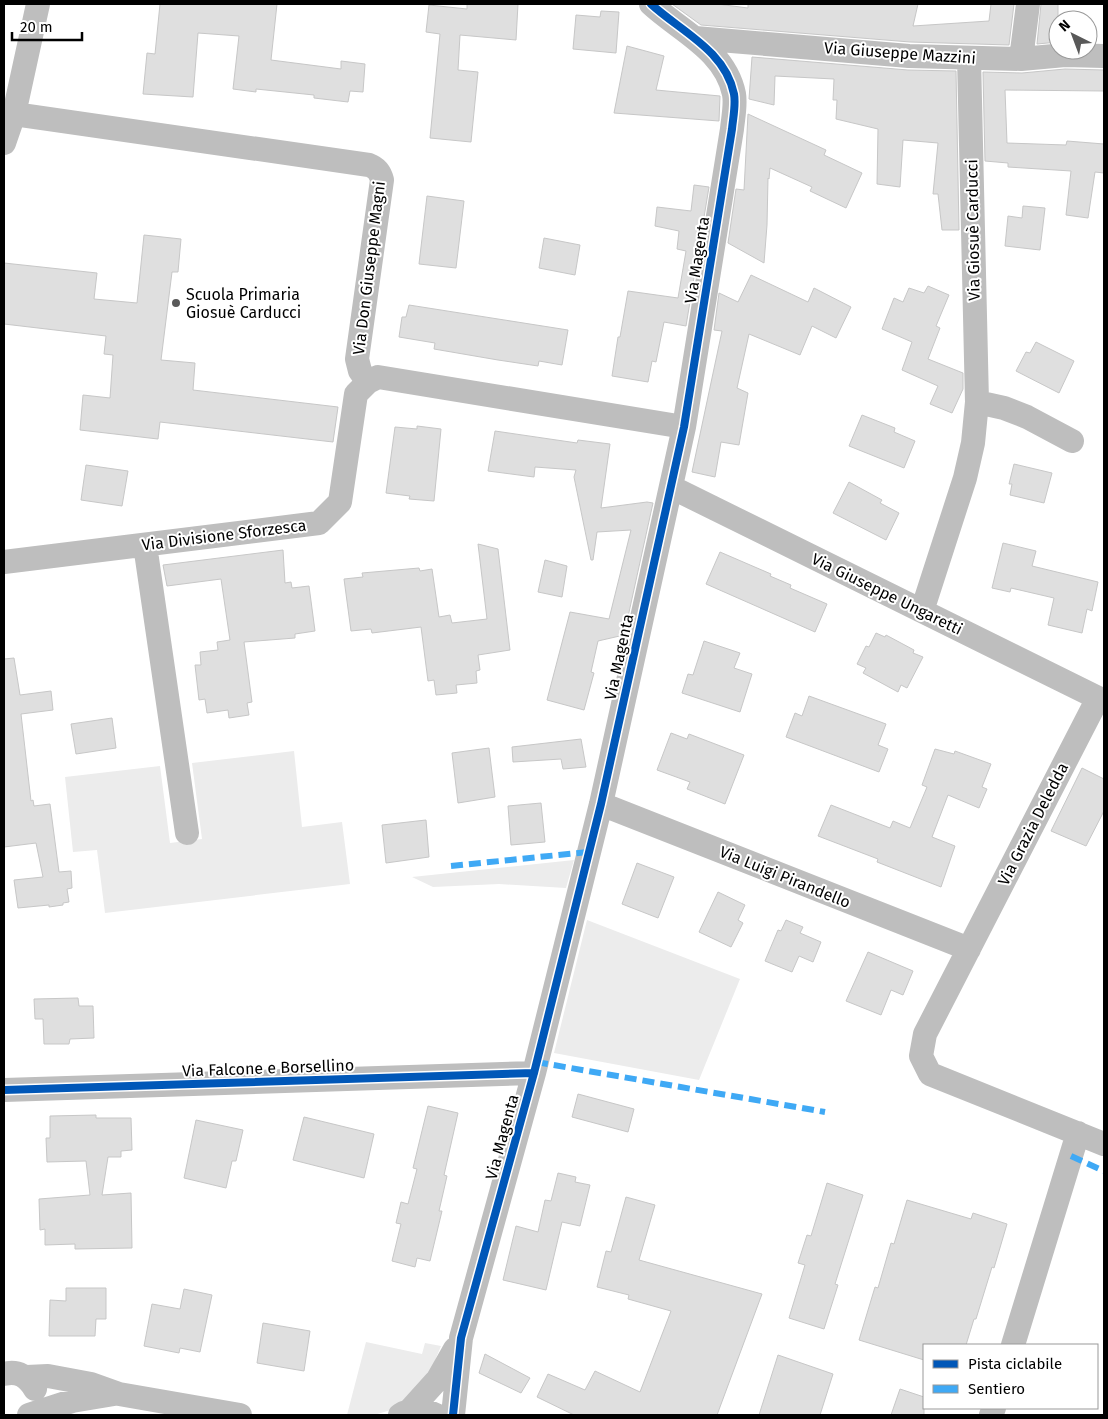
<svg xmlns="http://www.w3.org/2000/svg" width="1108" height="1419" font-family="'Fira Sans',sans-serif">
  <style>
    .green { fill: #ececec }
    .building { fill: #dfdfdf; stroke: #c7c7c7 }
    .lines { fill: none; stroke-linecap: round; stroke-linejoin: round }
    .minor { stroke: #bebebe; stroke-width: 24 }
    .quiet { stroke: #3fa9f5; stroke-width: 6; stroke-dasharray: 12 6; stroke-linecap: butt }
    .cycleway-casing { stroke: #fff; stroke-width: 11 }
    .cycleway { stroke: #0057b8; stroke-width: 8 }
    .poi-dot { fill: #595959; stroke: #fff; stroke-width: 2 }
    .labels { text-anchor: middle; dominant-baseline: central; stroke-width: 4; stroke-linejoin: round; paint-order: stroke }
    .street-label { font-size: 16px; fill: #000; stroke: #fff }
    .poi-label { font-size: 16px; fill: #000; stroke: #fff; text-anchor: start }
  </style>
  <rect width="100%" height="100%" fill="#fff"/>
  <path class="green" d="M294 751 302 827 342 822 350 884 105 913 97 850 73 852 65 777 160 766 170 843 202 839 192 763Z
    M574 860 566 888 499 884 433 887 412 877Z
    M587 920 740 979 699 1080 554 1053Z
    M366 1342 422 1354 425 1343 441 1346 429 1375 405 1400 394 1409 374 1415H347Z"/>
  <path class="building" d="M160 4H277L271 60 341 69V61L365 64 363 92 350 91 348 102 314 98V95L256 89V92L233 89 239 36 198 33 193 97 143 94 147 53 155 54Z
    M467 4H518L516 40 460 35 458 70 478 72 471 142 430 138 440 34 426 32 429 5 467 9Z
    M672 4H717L748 8V4H918L913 26 989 21 991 4H1014L1009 45 910 42 701 25Z
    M1041 4H1058V42L1037 44Z
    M601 11 619 12 616 53 573 49 576 15 600 17Z
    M627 46 664 56 656 90 720 96 719 121 614 113Z
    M752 57 908 70 956 71 959 230H942L938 194H933L938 143 903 140 900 187 877 184 878 129 836 119 837 100H833L834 79 775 76 774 105 749 99Z
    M1065 69 1104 70V91L1005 90 1007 143 1066 145 1067 141 1104 144V173L1095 172 1088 218 1066 215 1071 171 1008 167V163L985 161 983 72 1022 73Z
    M748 114 826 150 824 155 862 173 846 208 810 191 812 187 770 168 769 179 768 178 767 225 764 263 728 243 736 189 744 190Z
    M694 185 709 187 686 326 664 322 656 362 652 361 648 382 612 376 618 337H620L628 291 678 298 686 251 677 249 679 231 655 226 657 207 691 211Z
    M427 196 464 201 456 268 419 264Z
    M1023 206 1045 208 1040 250 1005 246 1008 216 1022 218Z
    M144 235 181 239 178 272H172L161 360 195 363 193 390 338 407 333 442 160 422 158 439 80 430 83 395 110 398 113 355 104 354 106 336 4 324V263L97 273 94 299 137 303Z
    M544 238 580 245 575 275 539 268Z
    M751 275 808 302 814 288 851 307 836 338 812 326 800 355 749 334 737 388 748 393 739 445 721 442 715 477 692 472 722 331 714 330 719 293 738 302Z
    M928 286 949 295 936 326 940 328 928 359 963 373V389L952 413 930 404 938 386 902 370 912 342 882 329 894 298 903 302 909 288 924 293Z
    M409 305 568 330 562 365 539 361 538 366 498 360 434 349 435 343 399 337 402 317H406Z
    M1036 342 1074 361 1059 393 1016 371 1026 352 1030 353Z
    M862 415 895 428 894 432 915 441 904 468 849 446Z
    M417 426 441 429 434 501 409 499 410 496 386 493 395 427 417 429Z
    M495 431 577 443 578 440 610 444 601 508 647 502 653 503 624 635 598 641 591 672 594 673 584 710 547 700 570 612 609 619 631 530 597 532 593 560H591L574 477 576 470 535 467 534 477 488 471Z
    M1014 464 1052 473 1044 503 1010 495 1012 484H1009Z
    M86 465 128 471 122 506 81 500Z
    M849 482 882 500 880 503 899 513 886 540 833 513Z
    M1003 543 1036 551 1032 566 1098 582 1092 611 1087 609 1082 633 1048 625 1054 598 1011 588 1010 592 992 588Z
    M478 544 498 549 510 650 478 655 480 670 476 671 477 683 456 685 457 693 436 695 434 680 428 681 421 627 372 633 371 629 351 631 344 579 363 577 362 573 419 568 420 571 432 569 439 617 450 615 452 623 487 619Z
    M283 550 285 583 291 582 292 588 309 586 315 631 295 634V638L244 642 252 702 247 703 249 715 229 718 228 710 207 713 205 699 199 700 195 665H201L200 652 218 650 217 642 230 640 221 579 167 586 163 565Z
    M720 552 771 574 770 576 791 585 790 588 827 604 815 632 706 584Z
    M545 560 567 566 562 597 538 592Z
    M876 633 885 637 886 635 914 650 913 653 923 657 907 688 901 685 898 692 863 673 866 668 857 664 866 646 869 647Z
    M704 641 740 653 734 668 752 674 740 712 682 693 688 674 693 675Z
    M14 658 20 695 51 691 53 710 21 714 31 801 33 800 34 806 50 804 59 872 71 871 72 888 67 889 69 902 63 903V905L49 907V905L18 908 14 880 43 877 36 843 4 847V659Z
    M809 696 886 724 878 745 888 749 879 772 786 737 795 713 802 716Z
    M112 718 116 748 76 754 71 724Z
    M671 733 687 739 689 734 744 755 725 804 687 789 690 782 657 770Z
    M581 739 586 767 563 769 561 759 513 762 512 747Z
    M489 748 495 797 458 803 452 753Z
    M935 749 954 754 955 751 991 764 982 787 987 789 979 808 948 795 932 837 955 846 941 887 877 862 878 859 818 836 831 805 890 828 893 821 910 828 927 787 922 785Z
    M1082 768 1104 779V811L1086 846 1051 831Z
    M541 803 545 842 511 845 508 806Z
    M426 820 429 857 386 863 382 825Z
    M637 863 674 877 658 918 622 904Z
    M718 892 745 905 738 920 743 923 731 947 699 932Z
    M786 920 803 927 800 933 821 942 813 962 799 956 792 972 765 961 778 930 781 931Z
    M868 952 913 971 903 995 891 990 881 1015 846 1001Z
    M78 998 79 1006H93L94 1038 70 1039 69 1044H44L43 1019H35L34 999Z
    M578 1094 634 1109 628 1132 572 1117Z
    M428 1106 458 1113 444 1175 447 1176 439 1211H442L430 1261 417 1258 415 1267 392 1261 401 1224 396 1223 401 1202 408 1204 417 1169 413 1168Z
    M96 1115V1118H131L132 1150 121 1151V1157H108L102 1195 131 1193 132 1248 75 1249V1244L45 1245V1229L40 1230 39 1199 90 1195 86 1161 47 1162 46 1138H50V1116Z
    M304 1117 374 1134 364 1178 293 1160Z
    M196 1120 243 1130 236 1161H232L226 1188 184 1178Z
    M558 1173 576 1177 575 1182 590 1185 580 1226 562 1222 546 1290 503 1280 516 1226 538 1232 545 1200 551 1201Z
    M827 1183 863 1195 835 1284 838 1285 824 1329 789 1318 805 1265 798 1263 807 1235 811 1236Z
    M626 1197 655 1205 639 1260 762 1294 717 1415H574L537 1397 548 1374 585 1390 595 1371 640 1392 671 1311 628 1299 629 1295 597 1287 606 1251 611 1252Z
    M907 1200 971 1219 973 1213 1007 1224 994 1268 992 1267 976 1319H974L966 1345H924V1360L859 1340 875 1287 878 1288 891 1243 894 1244Z
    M66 1288H106V1319H96L95 1336H49L50 1300 66 1301Z
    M184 1289 212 1295 200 1352 180 1348 179 1353 144 1346 152 1304 180 1309Z
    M263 1323 310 1331 304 1371 257 1363Z
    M485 1354 530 1378 521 1393 479 1373Z
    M778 1355 833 1374 820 1415H759Z
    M900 1389 924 1397V1415H891Z"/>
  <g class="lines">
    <path class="minor" d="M695 38 909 56 1021 59 1065 55 1104 56
      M1021 59 1028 4
      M4 119 14 114 369 165C377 168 380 172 382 180L357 359 360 371 368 382
      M4 143 14 114 38 4
      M977 402 1004 408 1027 417 1072 441
      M671 487 1104 701
      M145 545 187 833
      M4 562 319 523 340 502 356 394 368 382 378 377 684 427
      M922 611 965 478 973 443 977 402 969 58
      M1098 698 925 1034 921 1056 930 1074 1104 1144
      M601 804 969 949
      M4 1090 534 1073
      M1013 1345 1078 1133
      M4 1374C18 1370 28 1377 35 1389
      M27 1377 48 1376 91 1384 119 1394 240 1415
      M410 1410 438 1379 455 1349
      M29 1415 72 1401 114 1394
      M400 1415C412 1408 425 1409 436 1415
      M453 1415 461 1338 534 1073 601 804 684 427 732 129C733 118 736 105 734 94 725 50 680 31 651 4
      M991 1415 994 1408"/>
    <path class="quiet" d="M451 866 588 852
      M536 1062 825 1112
      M1071 1156 1104 1171"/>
    <defs>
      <path id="cycleway" d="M4 1090 534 1073
        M453 1415 461 1338 534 1073 601 804 684 427 732 129C733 118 736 105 734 94 725 50 680 31 651 4"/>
    </defs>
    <use href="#cycleway" class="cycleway-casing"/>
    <use href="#cycleway" class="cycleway"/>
  </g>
  <circle class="poi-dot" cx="176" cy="303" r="5"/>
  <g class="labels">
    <g class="street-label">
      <text transform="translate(900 53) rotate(4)">Via Giuseppe Mazzini</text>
      <text transform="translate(973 230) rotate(-91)">Via Giosuè Carducci</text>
      <text transform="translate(697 260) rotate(-81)">Via Magenta</text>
      <text transform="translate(369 268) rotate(-83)">Via Don Giuseppe Magni</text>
      <text transform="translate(224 535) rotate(-7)">Via Divisione Sforzesca</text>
      <text transform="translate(887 594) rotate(26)">Via Giuseppe Ungaretti</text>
      <text transform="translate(619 657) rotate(-78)">Via Magenta</text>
      <text transform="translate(1033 824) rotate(-63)">Via Grazia Deledda</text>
      <text transform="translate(785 877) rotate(22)">Via Luigi Pirandello</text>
      <text transform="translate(268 1068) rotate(-2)">Via Falcone e Borsellino</text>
      <text transform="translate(502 1137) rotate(-75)">Via Magenta</text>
    </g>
    <g class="poi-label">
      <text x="186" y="294">Scuola Primaria<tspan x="186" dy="18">Giosuè Carducci</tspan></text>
    </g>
  </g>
  <rect width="1108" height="1419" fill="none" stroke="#000000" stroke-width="10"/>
  <rect x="923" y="1344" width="175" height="65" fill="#ffffff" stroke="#999999"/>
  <rect x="933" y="1360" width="25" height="8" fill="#0057b8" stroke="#999999"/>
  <text x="968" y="1369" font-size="15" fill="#000000">Pista ciclabile</text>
  <rect x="933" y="1385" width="25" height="8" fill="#3fa9f5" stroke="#999999"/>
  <text x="968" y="1394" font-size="15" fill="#000000">Sentiero</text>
  <g transform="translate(1073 35) rotate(318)"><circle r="24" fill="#ffffff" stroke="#999999"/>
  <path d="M0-4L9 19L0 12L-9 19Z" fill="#595959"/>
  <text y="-8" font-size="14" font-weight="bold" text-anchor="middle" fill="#000000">N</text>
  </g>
  <path d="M12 32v8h70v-8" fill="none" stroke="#000000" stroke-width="2.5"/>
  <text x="20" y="32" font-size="15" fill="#000000" stroke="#ffffff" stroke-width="4" paint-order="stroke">20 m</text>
</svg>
